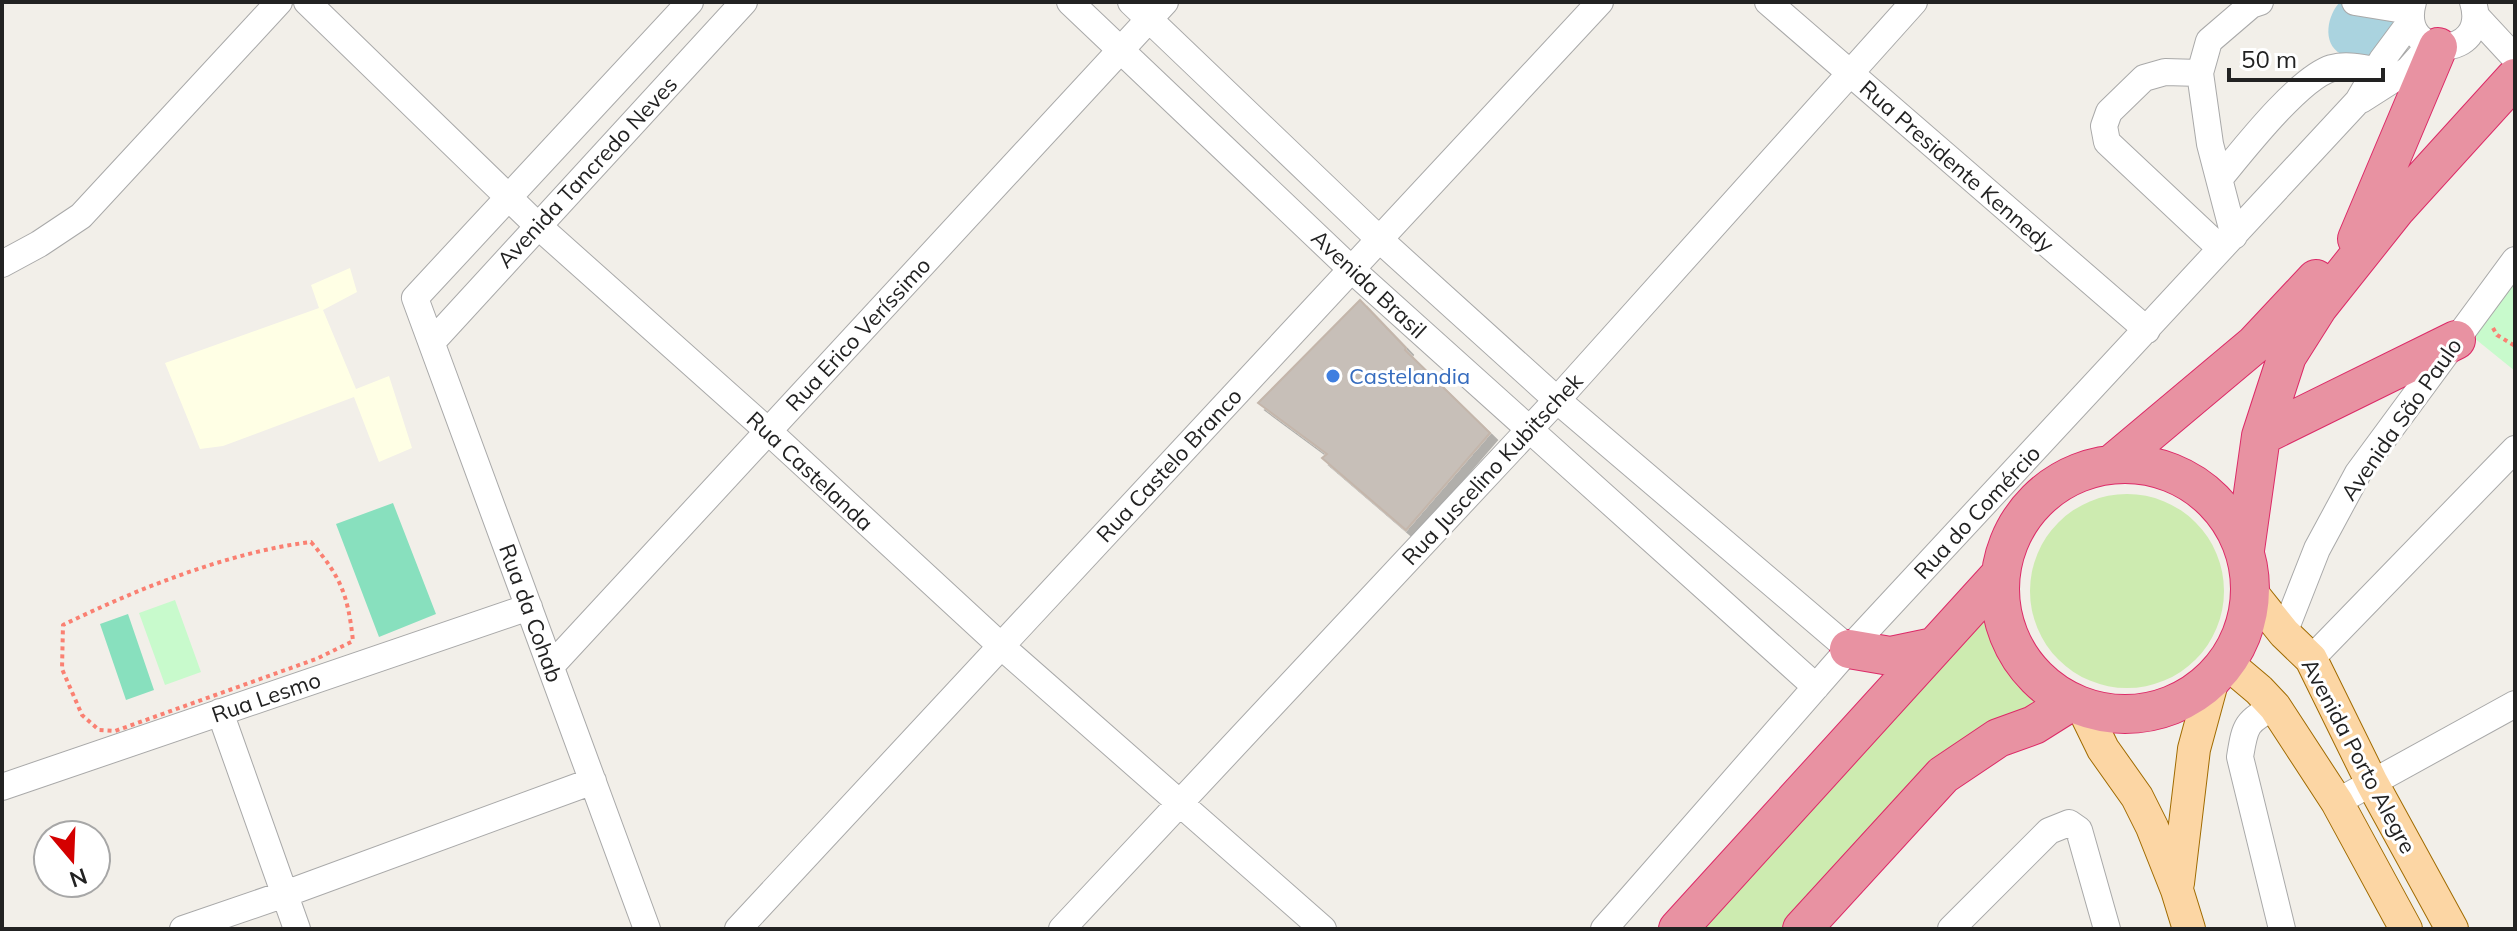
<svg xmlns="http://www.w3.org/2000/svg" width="2517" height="931" font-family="Mulish,sans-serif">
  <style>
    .education { fill: #ffffe5 }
    .grass { fill: #cdebb0 }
    .park { fill: #c8facc }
    .pitch { fill: #88e0be }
    .water { fill: #aad3df }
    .building { fill: #c7bfb8; stroke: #c4b6ab; stroke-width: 2; filter: url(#shadow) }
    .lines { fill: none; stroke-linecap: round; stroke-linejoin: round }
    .minor-casing { stroke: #a9a9a9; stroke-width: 28 }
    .major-casing { stroke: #a06b00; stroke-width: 34 }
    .highway-casing { stroke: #dc2a67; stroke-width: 40 }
    .path { stroke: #fa8072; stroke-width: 4; stroke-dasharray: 4 4; stroke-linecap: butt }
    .minor { stroke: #fff; stroke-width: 26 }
    .major { stroke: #fcd6a4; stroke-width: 32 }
    .highway { stroke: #e892a2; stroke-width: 38 }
    .shop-dot { fill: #3f7fe0; stroke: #fff; stroke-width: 3 }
    .labels { text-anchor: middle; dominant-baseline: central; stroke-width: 6; stroke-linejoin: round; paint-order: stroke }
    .street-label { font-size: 22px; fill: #222; stroke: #fff }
    .shop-label { font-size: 22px; fill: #366cbe; stroke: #fff; text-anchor: start }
  </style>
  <defs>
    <filter id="shadow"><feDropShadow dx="7" dy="7" stdDeviation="0" flood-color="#0004"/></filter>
  </defs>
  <rect width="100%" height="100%" fill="#f2efe9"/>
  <path class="education" d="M350 268 357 292 323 310 356 389 389 376 412 448 379 462 354 397 223 446 200 449 165 363 319 308 311 285Z"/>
  <path class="grass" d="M2030 591a97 97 0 1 1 194 0a97 97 0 1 1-194 0Z
    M1984 604C1993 648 2013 678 2045 709L1786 929H1700Z"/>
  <path class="park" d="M2515 272V371L2468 333Z
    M175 600 201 672 165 685 139 613Z"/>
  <path class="pitch" d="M393 503 436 614 379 637 336 524Z
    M128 614 154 690 126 700 100 624Z"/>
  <path class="water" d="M2340 2H2384L2395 22 2373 59C2364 58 2349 58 2341 54 2321 43 2328 14 2340 2Z"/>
  <path class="building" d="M1360 300 1406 348 1405 350 1490 433 1406 530 1322 458 1327 454 1258 403Z"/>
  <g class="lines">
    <defs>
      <path id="minor" d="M307 2 537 225 768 431 1001 646 1323 929
        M1070 2 1351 269 1816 687
        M1131 2 1379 239 1557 400 1849 649
        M1768 2 2147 330
        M2355 2 2410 11
        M2413 2C2396 62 2491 61 2473 2
        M2476 16 2514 57
        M2200 73 2165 72 2144 78 2109 112 2104 126 2107 142 2220 248
        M2361 100 2408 70 2430 45
        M2220 178C2243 150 2299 78 2332 68 2347 64 2362 68 2376 70
        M2234 236 2210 144 2200 73 2209 41 2251 5 2260 2
        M2 264 39 244 81 216 279 2
        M432 342 744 2
        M2284 633 2317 549 2358 473 2515 260
        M2311 659 2515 449
        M551 666 1165 2
        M2275 707C2245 721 2245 727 2240 757L2282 929
        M220 712 297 929
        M2 787 529 607
        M2337 802 2515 704
        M183 929 285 894 593 781
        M647 929 415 298 690 2
        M738 929 1600 2
        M1062 929 1557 400 1914 2
        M1604 929 1849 649 2358 101 2382 60 2411 21
        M1951 929 2049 831 2069 823 2079 830 2107 929"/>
      <path id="major" d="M2252 593 2284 633 2311 659 2372 783 2452 929
        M2227 663 2259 690 2275 707 2337 802 2406 929
        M2084 710 2103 749 2137 797 2152 827 2177 890 2189 929
        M2178 883 2194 749 2213 679"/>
      <path id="highway" d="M2357 239 2438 47
        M2261 436 2456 340
        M2112 464 2255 344 2316 279
        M2000 589a125 125 0 1 1 250 0a125 125 0 1 1-250 0Z
        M2245 550 2261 436 2287 356 2318 307 2396 209 2515 78
        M1849 649 1890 656 1933 647
        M1678 929 2000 575
        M1802 929 1943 775 1998 738 2034 725 2069 703"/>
    </defs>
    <use href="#minor" class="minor-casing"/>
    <use href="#major" class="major-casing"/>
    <use href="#highway" class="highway-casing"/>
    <path class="path" d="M2493 328 2497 335 2515 346
      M311 542C341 577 348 595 353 641L316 659 115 731 99 730 82 715 62 669 63 625C137 589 229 552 311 542Z"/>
    <use href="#minor" class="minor"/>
    <use href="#major" class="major"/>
    <use href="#highway" class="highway"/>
  </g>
  <circle class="shop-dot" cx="1333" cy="376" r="8"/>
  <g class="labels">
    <g class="street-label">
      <text transform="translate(1957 166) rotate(41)">Rua Presidente Kennedy</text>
      <text transform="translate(587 172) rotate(-47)">Avenida Tancredo Neves</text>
      <text transform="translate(1369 284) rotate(43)">Avenida Brasil</text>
      <text transform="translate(858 334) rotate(-47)">Rua Erico Veríssimo</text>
      <text transform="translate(2401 419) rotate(-55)">Avenida São Paulo</text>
      <text transform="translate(1169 465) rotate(-47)">Rua Castelo Branco</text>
      <text transform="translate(1492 469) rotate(-47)">Rua Juscelino Kubitschek</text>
      <text transform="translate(810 471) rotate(43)">Rua Castelanda</text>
      <text transform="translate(1977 512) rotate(-47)">Rua do Comércio</text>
      <text transform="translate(531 613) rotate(70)">Rua da Cohab</text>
      <text transform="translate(266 697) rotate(-19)">Rua Lesmo</text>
      <text transform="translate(2359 756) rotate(62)">Avenida Porto Alegre</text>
    </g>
    <g class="shop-label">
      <text x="1349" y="376">Castelandia</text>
    </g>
  </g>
  <rect width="2517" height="931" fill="none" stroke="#222222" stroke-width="8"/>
  <g transform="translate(72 859) rotate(161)"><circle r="38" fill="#ffffff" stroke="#a7a7a7" stroke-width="2"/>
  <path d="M0-6L14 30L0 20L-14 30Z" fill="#d40000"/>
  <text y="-12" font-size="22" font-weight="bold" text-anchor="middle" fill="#222222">N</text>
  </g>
  <path d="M2229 68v12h154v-12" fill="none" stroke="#222222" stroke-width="4"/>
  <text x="2241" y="68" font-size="24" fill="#222222" stroke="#ffffff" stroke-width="6" paint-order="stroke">50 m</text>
</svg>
